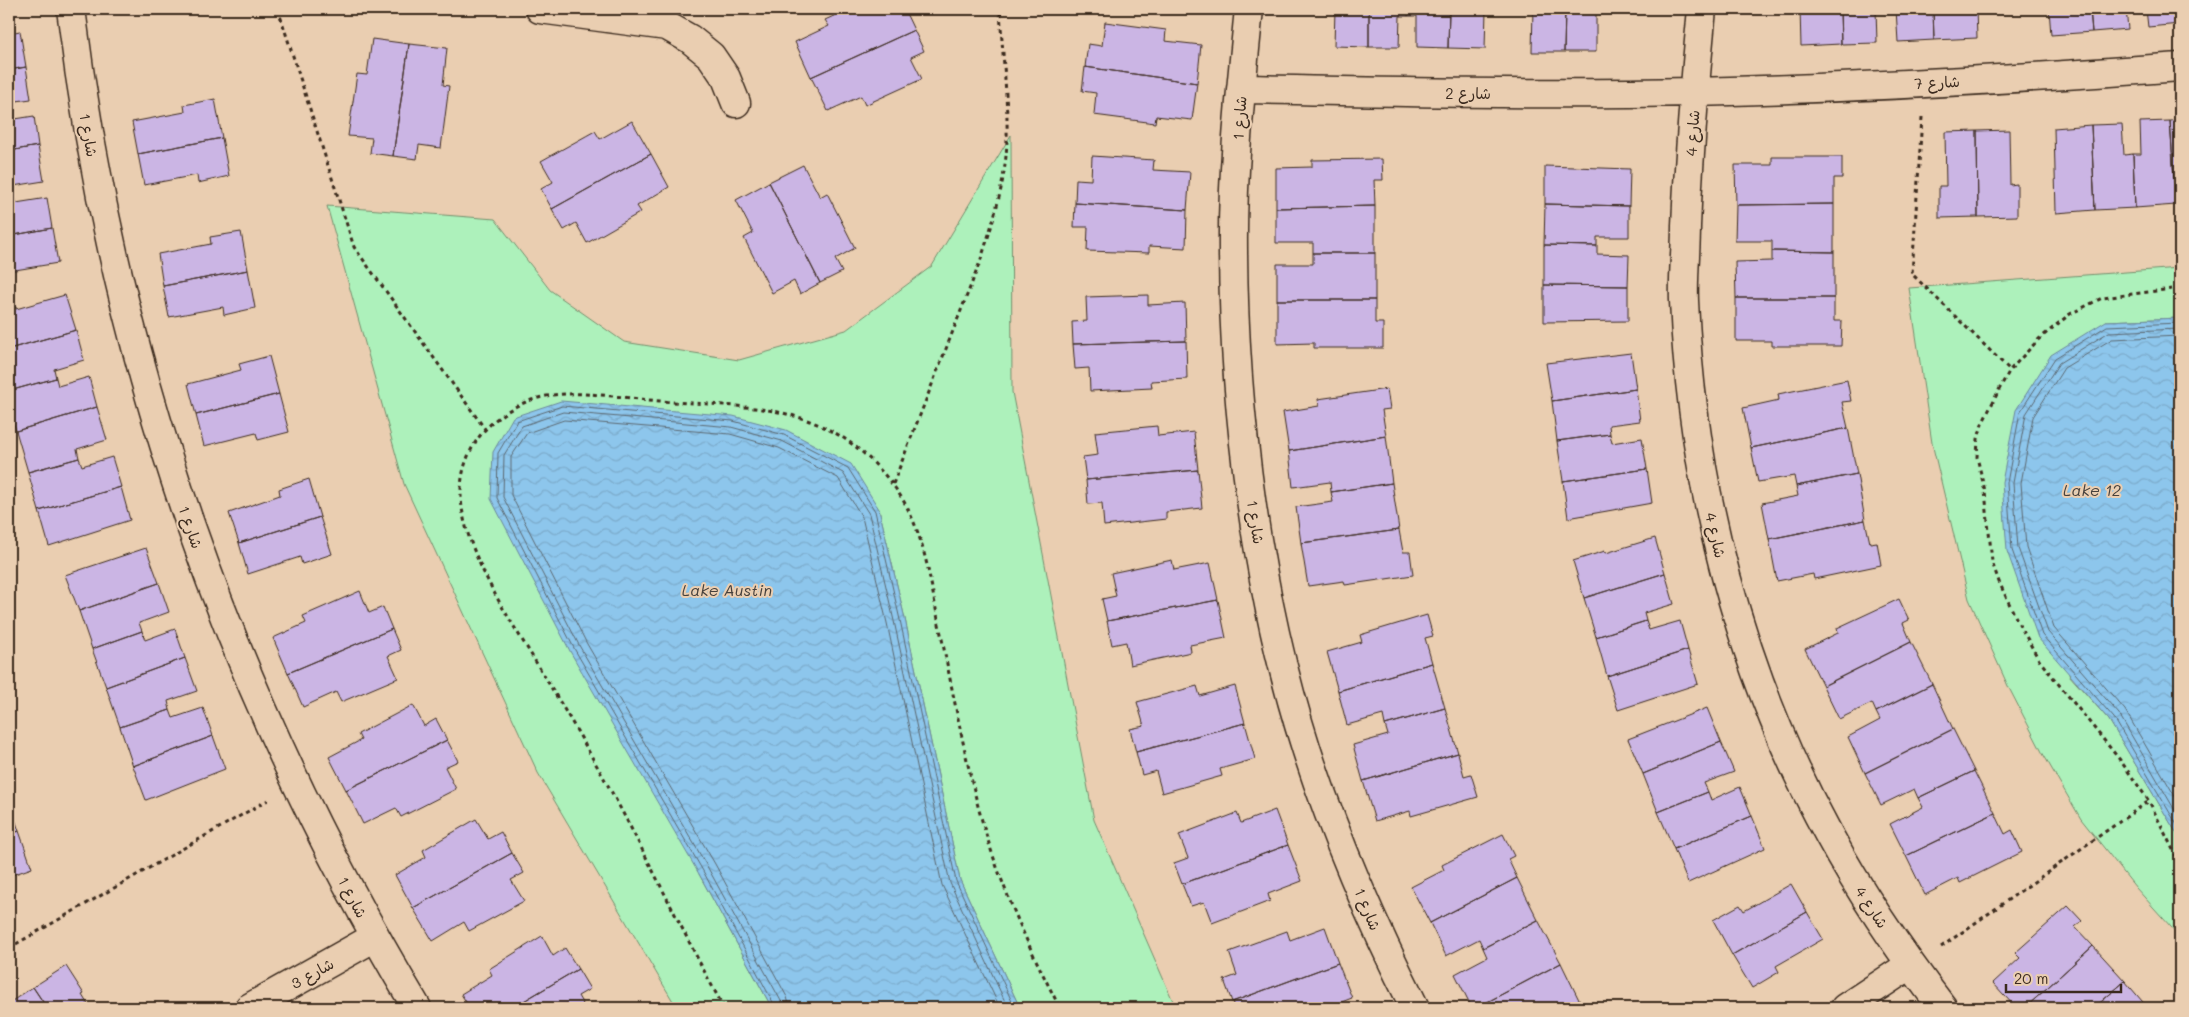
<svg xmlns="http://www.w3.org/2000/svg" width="2189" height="1017" font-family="Mali,'Playpen Sans Arabic',sans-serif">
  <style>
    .park { fill: #adf1bb; stroke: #748e6c }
    .water { fill: url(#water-waves); stroke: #6c889a }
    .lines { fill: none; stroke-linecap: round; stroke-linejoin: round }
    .shore { stroke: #5c6870; stroke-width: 1 }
    .building { fill: #cbb5e4; stroke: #3b2a1e }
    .street-casing { stroke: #3b2a1e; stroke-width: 31 }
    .path { stroke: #3b2a1e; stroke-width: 3; stroke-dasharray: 4 4; stroke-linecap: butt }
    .street { stroke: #eaceb1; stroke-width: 28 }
    .labels { text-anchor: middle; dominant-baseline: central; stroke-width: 4; stroke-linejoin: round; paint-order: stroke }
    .street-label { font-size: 15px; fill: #3b2a1e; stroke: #eaceb1 }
    .water-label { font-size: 16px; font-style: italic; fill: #47413d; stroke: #eaceb1 }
  </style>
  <defs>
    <pattern id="water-waves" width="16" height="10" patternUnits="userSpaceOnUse" patternTransform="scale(1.25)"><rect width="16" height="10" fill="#8dc6ec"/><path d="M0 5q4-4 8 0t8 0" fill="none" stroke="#7baaca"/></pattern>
  </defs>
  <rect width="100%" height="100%" fill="#eaceb1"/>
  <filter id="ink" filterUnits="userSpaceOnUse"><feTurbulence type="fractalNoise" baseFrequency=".02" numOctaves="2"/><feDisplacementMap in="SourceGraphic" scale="10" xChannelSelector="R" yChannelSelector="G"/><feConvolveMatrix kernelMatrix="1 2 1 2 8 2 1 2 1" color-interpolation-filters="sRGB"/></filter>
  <g filter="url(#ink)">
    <path class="park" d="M1011 135 1012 392 1094 820 1176 1008H1020L960 880 905 619 879 509 699 874 772 1008H677L538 773 404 484 327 206 495 219 550 290 624 342 739 360 846 330 932 266Z
      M2180 268V318L2106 321 2069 675 2109 720 2180 839V937L2136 888 2081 819 2042 752 2008 686 1969 599 1932 443 1909 288Z"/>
    <path class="water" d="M2180 318V839L2109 720 2038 638 2007 551 2002 482 2016 410 2051 355 2106 321Z
      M561 401 733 416 786 430 851 464 879 509 905 619 960 880 1020 1008H772L699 874 571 653 491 499 493 452 513 417Z"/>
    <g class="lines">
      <path class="shore" d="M2180 323 2107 326 2055 358 2020 412 2007 483 2012 550 2042 635 2114 718 2180 830
        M2180 329 2109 332 2059 363 2026 414 2013 483 2018 548 2048 632 2119 714 2180 819
        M2180 336 2112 339 2064 368 2033 417 2021 483 2026 547 2054 628 2125 710 2180 805
        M776 1008 703 871 575 650 497 498 498 453 517 421 562 406 733 421 784 435 848 468 875 511 900 620 956 881 1015 1008
        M782 1008 781 1001 708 868 580 647 503 497 504 455 522 426 563 412 731 427 782 441 843 473 869 514 894 621 950 883 1008 1008
        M790 1008 787 997 715 864 587 644 511 495V457L527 433 564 420 730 434 779 448 838 478 862 517 887 623 942 885 1000 1008"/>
    </g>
    <path class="building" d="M849 9H889L891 14 904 9 914 30 811 77 795 42 829 26 825 20Z
      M1335 9H1369V47L1334 46Z
      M1369 9H1409L1408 16H1400L1399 47H1369Z
      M1409 9H1449L1448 48 1417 47V16H1408Z
      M1449 9H1486L1485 49 1448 48Z
      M1533 9H1565L1564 52H1532Z
      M1565 9H1596V52H1564Z
      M1793 9H1840L1841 44 1801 46 1800 9Z
      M1840 9H1876L1877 43 1841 44Z
      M1896 9H1933L1934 40 1898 42Z
      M1933 9H1976L1977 38 1934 40Z
      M2049 9H2090L2092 32 2051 35Z
      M2090 9H2126L2128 29 2092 32Z
      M2146 9H2180V24L2148 27Z
      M1105 22 1166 30 1165 41 1201 45 1197 83 1085 67 1088 44 1102 46Z
      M914 30 924 51 911 57 922 79 865 105 861 96 828 111 811 77Z
      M20 31 26 67 9 70V33Z
      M372 39 409 44 393 156 370 153 372 138 348 136 357 74 367 75Z
      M409 44 447 48 443 85 449 86 441 148 419 145 417 159 393 156Z
      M26 67 31 99 9 102V70Z
      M1085 67 1197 83 1192 120 1156 116 1155 123 1094 115 1096 93 1082 91Z
      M215 99 222 138 138 154 132 122 185 112 184 105Z
      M34 116 38 146 9 151V120Z
      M2180 120V205H2176L2170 121Z
      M632 121 651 154 552 209 541 189 553 182 541 161 595 131 600 139Z
      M2170 121 2176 205 2135 208 2133 154H2141L2140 122Z
      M2122 124 2124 155 2133 154 2135 208 2095 210 2091 125Z
      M2091 125 2095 210 2056 213 2054 128Z
      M2009 130 2010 185 2017 184V216L1978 217 1977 131Z
      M1977 131 1978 217 1939 218V186H1946L1945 132Z
      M222 138 229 176 198 183 197 175 144 185 138 154Z
      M38 146 44 181 13 186 15 194 9 195V151Z
      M651 154 669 187 637 206 641 212 587 243 576 223 564 230 552 209Z
      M1092 156 1154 160 1153 170 1190 172 1187 210 1075 203 1076 179 1091 180Z
      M1772 157H1842V178H1834V204L1736 205 1735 165H1772Z
      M1382 159 1383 180H1374L1375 206 1276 208V168L1312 167V160Z
      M803 165 820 197 827 193 855 248 835 259 842 272 820 283 769 182Z
      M1545 166 1630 169 1629 206 1545 204Z
      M769 182 820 283 800 294 794 281 772 293 744 238 753 233 736 200Z
      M15 194 16 203 47 198 52 228 9 236V195Z
      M1075 203 1187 210 1186 248 1149 246V253L1087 251 1088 227H1074Z
      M1545 204 1629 206V237H1597V246L1544 245Z
      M1834 204V252L1772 251V241H1735L1736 205Z
      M1375 206V253H1313V243H1276V208Z
      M52 228 58 263 9 271V236Z
      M241 232 248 270 163 286 158 254 211 244 210 237Z
      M1544 245 1597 246V254L1629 255 1628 286 1544 285Z
      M1772 251 1834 252V298H1736L1735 262 1772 261Z
      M1313 253H1375V300H1277V264H1313Z
      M248 270 255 308 224 315 223 307 169 317 163 286Z
      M1544 285 1628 286V321L1544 322Z
      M65 295 76 330 9 349V309L16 307V309Z
      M1148 295V305L1185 303 1186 341 1073 344 1072 322 1087 321 1086 297Z
      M1736 298H1834V321H1842L1841 346H1772V341H1736Z
      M1277 300H1375V323H1383V348H1314V343L1277 344Z
      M76 330 84 360 54 369 56 378 9 391V349Z
      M1186 341 1187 379 1151 381 1152 388 1090 391 1089 368 1075 369 1073 344Z
      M1631 353 1636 389 1552 401 1546 363Z
      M269 356 279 394 196 415 188 384 241 370 239 364Z
      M89 377 97 407 16 431 9 406V391L56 378 58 386Z
      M1847 380 1851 401 1842 402 1848 428 1751 448 1743 408 1779 400 1778 394Z
      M1387 389 1390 409 1382 410 1386 436 1289 451 1283 412 1319 406 1318 399Z
      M1636 389 1640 421 1609 425 1610 434 1557 441 1552 401Z
      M279 394 289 432 258 440 256 433 204 446 196 415Z
      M97 407 107 440 77 449 79 458 28 472 16 431Z
      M1157 426 1158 436 1194 432 1198 470 1086 480 1083 457 1098 455 1095 432Z
      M1848 428 1857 474 1796 486 1794 476 1758 482 1751 448Z
      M1610 434 1612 443 1642 438 1647 469 1563 481 1557 441Z
      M1386 436 1392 483 1331 492 1330 482 1293 487 1289 451Z
      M112 457 121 487 39 511 28 472 79 458 82 466Z
      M1647 469 1652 503 1568 518 1563 481Z
      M1198 470 1202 508 1166 512V519L1104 526 1102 503 1088 504 1086 480Z
      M1857 474 1865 520 1769 539 1762 503 1798 496 1796 486Z
      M309 479 320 517 239 543 229 513 280 495 279 489Z
      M1392 483 1399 530 1301 543 1296 507 1333 502 1331 492Z
      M121 487 130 520 49 546 39 511Z
      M320 517 332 554 302 564 300 557 248 574 239 543Z
      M1865 520 1870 543 1877 542 1881 565 1814 579 1813 574 1777 581 1769 539Z
      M1399 530 1403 552H1410L1413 575 1345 585 1344 581 1308 586 1301 543Z
      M1655 538 1665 573 1584 598 1573 561 1605 551 1606 553Z
      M146 548 159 583 79 611 65 575Z
      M1172 560 1174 570 1210 563 1218 600 1107 621 1102 599 1116 596 1111 573Z
      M1665 573 1674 604 1644 613 1646 621 1596 637 1584 598Z
      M159 583 169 612 139 623 142 631 92 649 79 611Z
      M360 591 369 613 383 607 392 629 288 673 273 638 306 623 303 616Z
      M1899 599 1909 620 1903 623 1911 642 1823 686 1805 649 1838 633 1837 628Z
      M1218 600 1226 638 1190 645 1191 652 1130 665 1126 642 1112 645 1107 621Z
      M1427 615 1433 636 1425 638 1432 663 1338 691 1327 652 1362 642 1360 635Z
      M1646 621 1649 630 1680 621 1688 650 1607 676 1596 637Z
      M175 629 185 658 106 687 92 649 142 631 145 640Z
      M392 629 401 650 388 656 398 678 341 702 336 692 303 707 288 673Z
      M1911 642 1932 684 1876 712 1872 703 1839 719 1823 686Z
      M1688 650 1698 684 1618 710 1607 676Z
      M185 658 197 691 168 701 170 710 120 727 106 687Z
      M1432 663 1445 708 1385 725 1383 715 1347 725 1338 691Z
      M1932 684 1953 729 1865 773 1848 737 1880 720 1876 712Z
      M1197 686 1200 696 1235 686 1245 723 1136 752 1130 729 1144 726 1137 702Z
      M413 705 424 726 436 719 447 740 346 790 329 757 361 740 358 734Z
      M203 708 213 736 133 766 120 727 170 710 173 718Z
      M1445 708 1458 753 1363 781 1353 745 1388 735 1385 725Z
      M1707 708 1721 742 1643 774 1628 739Z
      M1245 723 1255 759 1220 769 1222 776 1162 793 1156 771 1142 775 1136 752Z
      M1953 729 1974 771 1918 798 1914 789 1881 805 1865 773Z
      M213 736 225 769 146 800 133 766Z
      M447 740 458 761 445 767 456 789 401 817 396 808 363 824 346 790Z
      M1721 742 1734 772 1704 783 1708 792 1658 812 1643 774Z
      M1458 753 1464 776 1471 774 1478 797 1411 816 1410 811 1375 821 1363 781Z
      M1974 771 1995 813 1906 856 1890 824 1923 807 1918 798Z
      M1740 787 1752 816 1674 849 1658 812 1708 792 1711 800Z
      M9 802 19 831 9 835Z
      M1275 810 1288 845 1182 884 1174 863 1188 858 1179 835 1237 813 1241 823Z
      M1995 813 2005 834 2012 830 2022 852 1960 883 1958 878 1925 895 1906 856Z
      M1752 816 1765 848 1688 883 1674 849Z
      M476 819 488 839 501 832 512 853 413 908 395 875 426 857 423 850Z
      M19 831 32 868 9 876V835Z
      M1503 834 1514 856 1508 859 1517 878 1430 923 1411 887 1444 870 1442 865Z
      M1288 845 1302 881 1268 894 1270 901 1212 923 1204 902 1191 906 1182 884Z
      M512 853 524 873 511 880 524 901 469 931 464 922 433 941 413 908Z
      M1517 878 1538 920 1483 948 1479 939 1446 956 1430 923Z
      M1791 884 1807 912 1732 955 1713 920 1740 905 1744 911Z
      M2068 906 2082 921 2075 927 2093 946 2025 1008H2016L1993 983 2020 958 2015 953Z
      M1807 912 1823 939 1776 966 1779 972 1752 988 1732 955Z
      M1538 920 1561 963 1476 1008H1472L1455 974 1487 957 1483 948Z
      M1325 927 1338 963 1232 1002 1224 980 1237 975 1229 952 1287 931 1290 940Z
      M542 936 553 956 565 948 578 969 512 1008H470L461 994 492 975 489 969Z
      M2093 946 2125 981 2094 1008H2025Z
      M1338 963 1352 998 1326 1008H1235L1232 1002Z
      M1561 963 1582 1006 1577 1008H1476Z
      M66 966 84 994 82 995 90 1008H47L33 987Z
      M578 969 590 989 578 996 585 1008H512Z
      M2125 981 2148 1008H2094Z
      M33 987 47 1008H9V1003Z"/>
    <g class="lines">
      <defs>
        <path id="street" d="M71 9C114 365 233 701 417 1008
          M540 9 667 26 690 39 711 56 726 78 736 103
          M1249 9C1241 89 1232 170 1233 251 1234 414 1257 596 1307 751 1336 840 1373 925 1415 1008
          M1702 9C1695 81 1689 154 1686 226 1686 251 1683 276 1684 301 1692 486 1740 673 1829 835 1862 896 1901 953 1943 1008
          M1241 89C1392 92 1543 95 1694 92 1856 88 2019 79 2180 67
          M249 1008 375 937
          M1845 1008 1910 965"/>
      </defs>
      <use href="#street" class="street-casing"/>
      <path class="path" d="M278 9 354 247 485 429
        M1922 117 1912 274 2010 370
        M2180 288 2102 298 2070 314 2039 339 2010 370 2001 386 1982 424 1978 439 1977 457 1985 491 1992 562 1999 582 2018 622 2039 660 2120 760 2149 801 2180 864
        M893 484 980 262C993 223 1006 181 1007 139 1008 96 1002 52 1000 9
        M1941 947 2149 801
        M9 948 268 800
        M724 1008C679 926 640 840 593 759 574 725 554 692 534 659 507 615 462 548 461 495 460 467 472 440 493 422 510 407 531 398 553 395 587 391 625 398 660 401 753 408 828 401 892 484 923 523 929 576 939 624 950 678 960 732 973 786 991 864 1023 937 1060 1008"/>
      <use href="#street" class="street"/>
    </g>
  </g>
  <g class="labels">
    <g class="street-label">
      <text transform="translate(1937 82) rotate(-3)">شارع 7</text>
      <text x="1468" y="93">شارع 2</text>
      <text transform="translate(1239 118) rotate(-86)">شارع 1</text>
      <text transform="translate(1692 133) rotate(-86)">شارع 4</text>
      <text transform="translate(89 135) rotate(80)">شارع 1</text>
      <text transform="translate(1256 522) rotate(81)">شارع 1</text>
      <text transform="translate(191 527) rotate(71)">شارع 1</text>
      <text transform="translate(1716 535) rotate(77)">شارع 4</text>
      <text transform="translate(353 897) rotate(62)">شارع 1</text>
      <text transform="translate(1872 907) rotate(57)">شارع 4</text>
      <text transform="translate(1368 909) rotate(67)">شارع 1</text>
      <text transform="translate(312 973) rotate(-29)">شارع 3</text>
    </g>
    <g class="water-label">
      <text x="2092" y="489">Lake 12</text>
      <text x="727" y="589">Lake Austin</text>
    </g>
  </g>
  <rect width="2189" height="1017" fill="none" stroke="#eaceb1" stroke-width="30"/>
  <rect x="15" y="15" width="2159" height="987" fill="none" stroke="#3b2a1e" stroke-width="2" filter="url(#ink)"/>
  <path d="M2006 984v8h115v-8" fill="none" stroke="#3b2a1e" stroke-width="2.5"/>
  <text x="2014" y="984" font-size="15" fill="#3b2a1e" stroke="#eaceb1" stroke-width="4" paint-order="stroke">20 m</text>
</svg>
